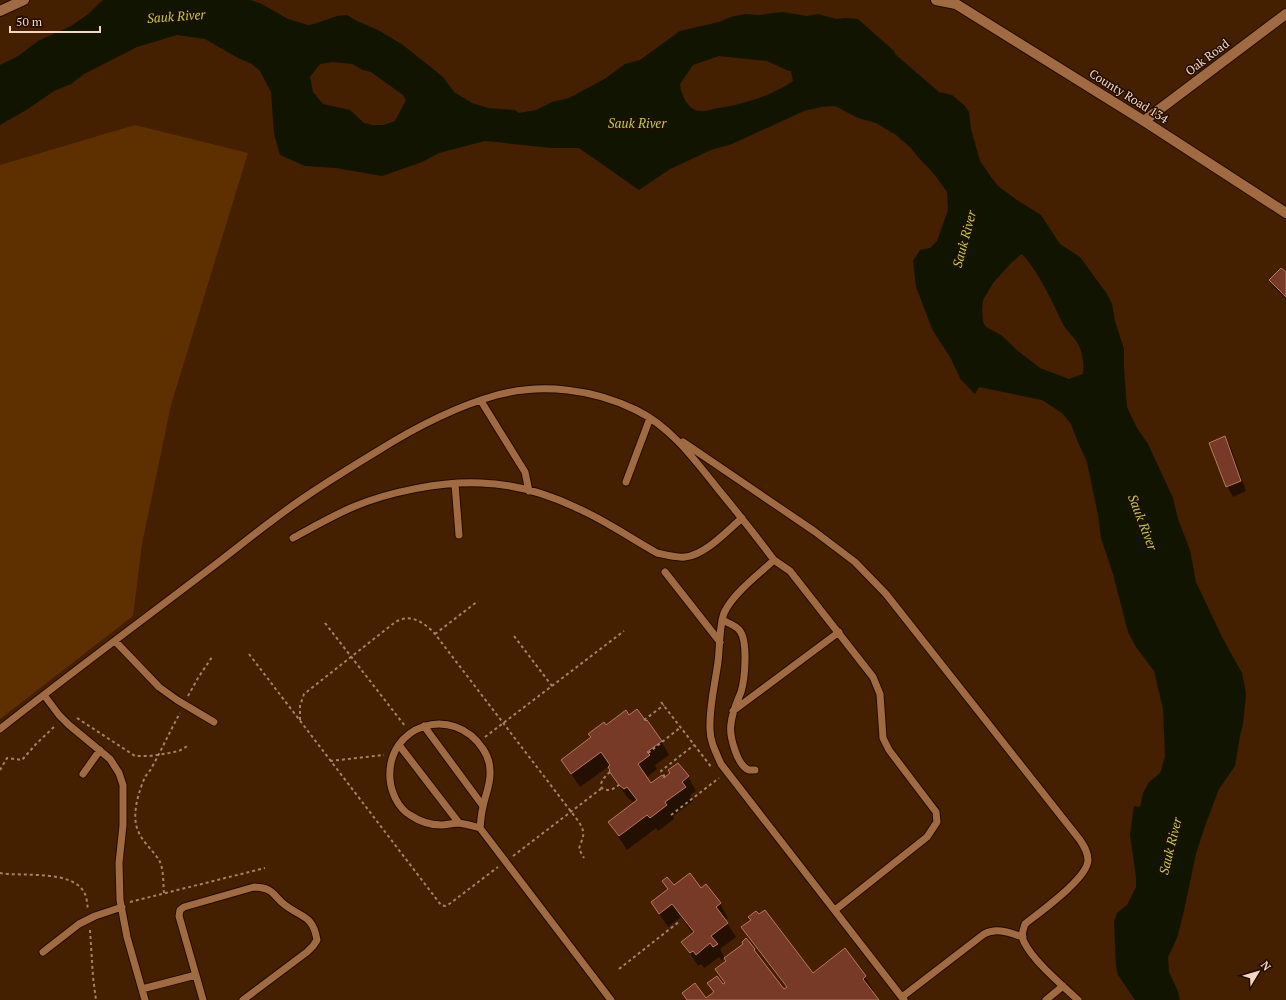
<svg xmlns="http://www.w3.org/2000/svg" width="1286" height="1000" font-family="'PT Serif',serif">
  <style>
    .green { fill: #5e3000 }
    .water { fill: #111500; fill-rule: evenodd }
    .shadow { fill: #0007 }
    .building { fill: #773a27; stroke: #b97661 }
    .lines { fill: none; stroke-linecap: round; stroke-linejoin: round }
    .lane-casing { stroke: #240b00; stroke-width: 9 }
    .street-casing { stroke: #240b00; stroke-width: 12 }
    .secondary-casing { stroke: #240b00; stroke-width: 12 }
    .path { stroke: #a48268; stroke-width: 2; stroke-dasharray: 3 3; stroke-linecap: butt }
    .lane { stroke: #a16b41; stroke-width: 7 }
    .street { stroke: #a16b41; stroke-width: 10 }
    .secondary { stroke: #a16b41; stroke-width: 10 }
    .labels { text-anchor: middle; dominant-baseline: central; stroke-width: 3; stroke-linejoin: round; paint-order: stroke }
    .street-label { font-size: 12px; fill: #f5d6c0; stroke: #210d00 }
    .water-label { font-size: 13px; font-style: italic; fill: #b8ce46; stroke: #210d00 }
  </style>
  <rect width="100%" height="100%" fill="#441f00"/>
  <path class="green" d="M135 125 248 153 171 405 142 544 133 616 0 719V165Z"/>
  <path class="water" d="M103 0H250L260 3 288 19 308 25 314 24 337 16 347 15 357 21 378 30 403 45 443 77 454 92 472 103 488 108 515 110 519 113 536 110 552 102 569 98 606 78 625 64 640 60 680 31 719 22 731 17 745 14 759 15 782 12 807 16 818 14 836 19 845 18 858 19 894 51 895 54 939 92 952 95 964 105 969 112 971 129 980 161 991 177 998 186 1017 200 1041 215 1060 244 1080 257 1107 294 1112 304 1115 321 1124 349V368L1127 407 1137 428 1148 444 1173 498 1178 519 1190 550 1196 582 1222 637 1242 673 1246 693 1245 705 1243 724 1240 736 1235 766 1219 789 1205 826 1196 854 1183 915 1177 938 1168 957 1169 972 1177 989 1180 1000H1135L1118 975 1116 967 1114 922 1117 913 1127 905 1136 887V877L1130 835 1134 806 1140 807 1143 793 1149 782 1160 773 1165 757 1163 709 1154 671 1136 647 1128 632 1113 574 1101 538 1098 515 1087 462 1077 440 1071 424 1062 413 1042 400 979 387 975 394 961 380 950 357 933 331 916 287 913 261 920 250 930 248 937 241 948 210 947 192 934 174 917 156 912 149 896 135 876 123 858 118 835 106 821 107 804 111 732 144 711 150 670 169 639 190 579 148H552L485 141 439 153 422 162 382 176 336 168 305 166 280 155 274 134 271 92 260 71 252 64 238 58 205 39 177 35 137 47 84 74 71 84 54 91 28 109 0 125V65L18 56 38 41 71 26 87 15ZM719 56 767 61 789 71H791L793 81C772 96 738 106 713 109 709 110 704 112 701 111 688 111 681 95 680 84L693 65ZM333 62 352 64 363 70 371 72 403 95 406 100 395 121 383 125H372L364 123 350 110 323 104 313 92 310 77 320 64ZM1022 254C1040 274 1051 300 1063 324 1067 332 1076 338 1079 346 1083 354 1084 365 1083 374L1069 379 1040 368 1018 351 1001 335 986 327 983 322 982 309 983 300 993 283 1011 263 1019 256Z"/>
  <path class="shadow" d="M1286 273V299L1274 287 1270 281Z
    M1225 438 1231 448 1246 491 1233 497 1227 486Z
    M629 716 661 741 669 755 655 765 657 769 646 778 650 785 663 779 671 774 678 764 688 777 696 791 690 795 693 801 673 816 674 819 658 831 656 828 627 850 609 822 637 802 635 800 633 802 628 798 618 785 609 766 580 787 562 760 606 726Z
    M663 881 673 887 701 889 706 886 720 904 728 918 725 920 736 937 720 949 725 959 754 950 760 959 783 991 787 988 751 941 743 927 813 974 845 950 865 977 873 990 872 992 878 1000H687L683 993 705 1000 714 992 709 983 723 985 725 984 716 970 727 962 724 958 722 960 719 957 704 968 701 964 698 966 683 942 693 934 681 917 668 927 652 903 668 890Z"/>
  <path class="building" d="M1281 268 1286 272V297L1269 280Z
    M1225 436 1241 481 1226 487 1209 443Z
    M637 709 646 721 647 720 662 741 647 752 650 755 638 764 651 783 662 775 664 778 670 773 668 770 678 763 689 776 682 782 686 787 665 802 667 805 650 818 647 815 619 836 608 822 637 800 627 787 624 789 619 785 609 771 610 770 608 767 610 765 601 752 571 774 561 760 591 737 588 734 604 722 606 725 626 710 629 715Z
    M690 873 701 888 706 884 721 903 716 907 728 923 711 936 718 944 713 947 710 943 696 955 693 951 690 953 681 942 694 932 672 904 659 914 651 902 668 889 662 881 667 877 674 885Z
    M765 910 813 973 845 948 866 976 863 979 879 1000H687L682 993 695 983 706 998 714 992 707 983 717 976 723 984 725 983 715 969 726 961 724 958 743 944 742 942 746 938 755 949 754 950 784 989 787 987 741 927 751 920 748 917 756 911 759 914Z"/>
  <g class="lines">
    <defs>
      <path id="lane" d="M481 401 525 472 529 491
        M683 442 814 531 855 562 886 594 1080 840C1084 846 1088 852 1088 860 1088 878 1040 912 1025 924 1023 930 1021 936 1024 942 1034 962 1062 985 1078 1000
        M626 482 650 418
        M455 484 459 535
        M293 538C313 527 332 516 353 507 388 492 442 481 481 483 513 484 548 494 577 508 605 520 630 538 657 553 666 555 675 558 685 557 705 555 727 531 742 518
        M774 560C759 574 735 592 725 611 719 622 720 648 718 662 715 684 709 707 710 729 710 742 716 752 721 764L904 1000
        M665 572 720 642
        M722 620C728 623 736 625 740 631 748 642 745 679 741 692 737 702 732 712 731 724 729 735 737 766 749 770 750 770 754 770 755 770
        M115 641 159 687 177 700 214 722
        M44 695 59 715 69 725 110 759 119 773 123 785V825L119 863 120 900 127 937 145 1000
        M733 711 839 632
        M424 726 483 806
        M0 729C71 673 144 619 216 564 246 541 276 516 308 495 330 480 353 466 376 452 414 428 454 407 497 395 543 383 593 389 636 410 671 427 694 459 718 489 737 512 756 536 774 560L790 571 873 677 880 694 883 738 889 750 936 812 937 822 927 837 835 910
        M399 745 459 823
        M83 774 100 750
        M480 828C481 821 481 814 483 807 485 795 491 784 490 771 490 764 487 755 483 749 453 703 386 725 390 779 391 792 398 808 410 815 419 821 430 825 441 825 447 825 453 823 459 823 466 824 473 826 480 828L611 1000
        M43 952 79 924 95 916 122 907
        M142 989 196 975
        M902 997 984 934C997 927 1010 933 1023 937
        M203 1000 179 916 180 910 184 907 254 887C275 888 272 895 285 905 302 918 313 915 317 940L313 946 307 952 243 1000
        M1046 1000 1063 986"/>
      <path id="street" d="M1144 121 1286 14"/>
      <path id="secondary" d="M936 0 956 4
        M953 0 956 4 1144 121 1286 213
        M0 11 24 0"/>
    </defs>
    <use href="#lane" class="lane-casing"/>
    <use href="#street" class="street-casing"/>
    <use href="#secondary" class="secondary-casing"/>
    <path class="path" d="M325 623 405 726
      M435 634 478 601
      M514 636 552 686
      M249 654 441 905 445 906 448 905 498 867
      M188 696 198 678 212 657
      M661 702 712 768
      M77 718 135 756H150L169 753 179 751 189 745
      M300 720V706L304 694 389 627C393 624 396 621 400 620 413 614 427 625 435 634L579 822C587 835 582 837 579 849L584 858
      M644 720 664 705
      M485 737 624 631
      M648 753 681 727
      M330 761 384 755
      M0 770 7 758 22 760 36 744 56 725
      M610 772C602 778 594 791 611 790L619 785
      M665 777 661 771 694 745
      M671 815 719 778
      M513 856 602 788
      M0 873C22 877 74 869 85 894 87 898 87 904 88 909
      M164 893C163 883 164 869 159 860 152 849 141 841 137 828 132 812 139 791 145 777 147 774 150 771 152 767 162 749 170 731 180 713
      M130 902 265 868
      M90 930 93 977 96 1000
      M619 969 680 921"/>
    <use href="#lane" class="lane"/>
    <use href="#street" class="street"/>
    <use href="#secondary" class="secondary"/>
  </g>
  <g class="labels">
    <g class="street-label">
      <text transform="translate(1207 57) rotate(-37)">Oak Road</text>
      <text transform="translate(1129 96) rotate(32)">County Road 134</text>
    </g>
    <g class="water-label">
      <text transform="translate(176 16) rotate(-4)">Sauk River</text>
      <text x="637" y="123">Sauk River</text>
      <text transform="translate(964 239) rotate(-75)">Sauk River</text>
      <text transform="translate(1143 522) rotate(69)">Sauk River</text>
      <text transform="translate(1170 846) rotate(-76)">Sauk River</text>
    </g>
  </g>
  <g transform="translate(1258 972) rotate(52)" stroke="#210d00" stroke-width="3" paint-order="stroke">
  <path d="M0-3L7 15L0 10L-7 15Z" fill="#f5d6c0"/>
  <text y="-6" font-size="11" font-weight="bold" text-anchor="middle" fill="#f5d6c0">N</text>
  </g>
  <path d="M10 26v6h90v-6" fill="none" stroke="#f5d6c0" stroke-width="2"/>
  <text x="16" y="26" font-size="12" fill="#f5d6c0" stroke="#210d00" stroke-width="3" paint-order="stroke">50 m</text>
</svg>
